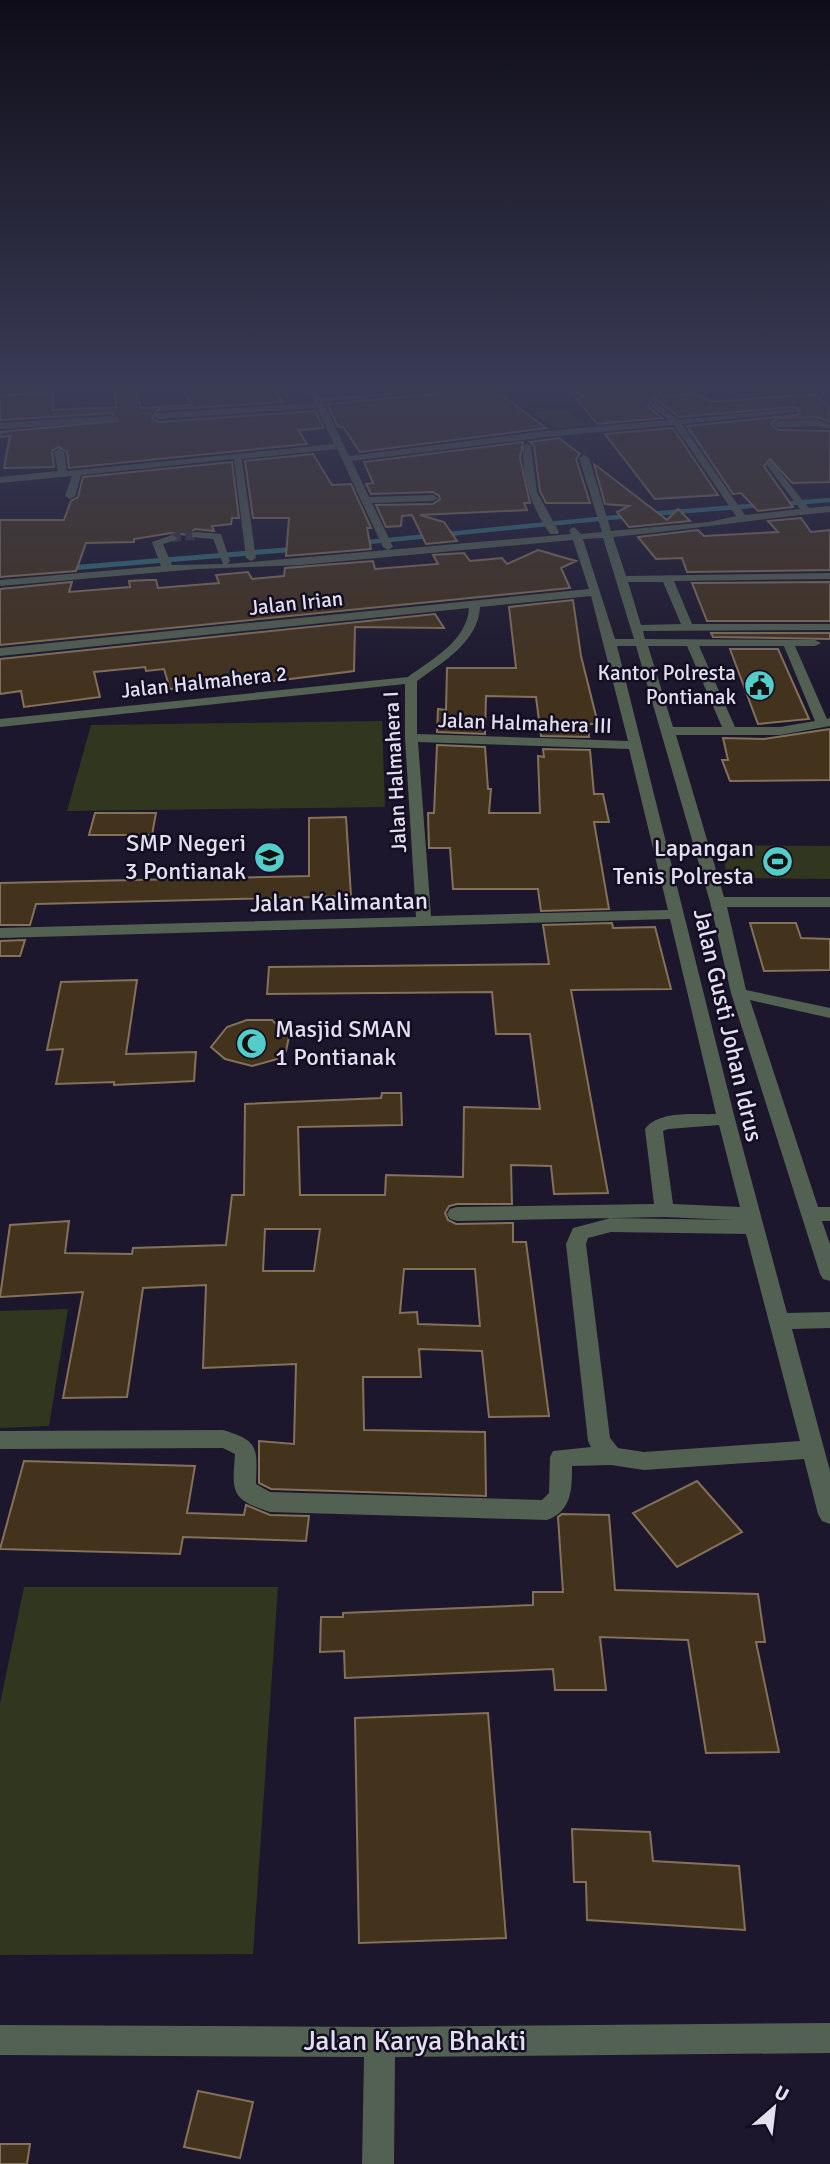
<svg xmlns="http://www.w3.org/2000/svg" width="830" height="2164" font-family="Signika,sans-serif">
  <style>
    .medical { fill: #2e1c21 }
    .green { fill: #31371f }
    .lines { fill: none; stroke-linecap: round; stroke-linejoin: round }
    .stream-far1 { stroke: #326d79; stroke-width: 4.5 }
    .stream { stroke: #326d79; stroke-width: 5 }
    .building { fill: #43321c; stroke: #847159; stroke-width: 2; fill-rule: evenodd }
    .minor-tunnel { stroke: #3a3549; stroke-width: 9; stroke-dasharray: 9 4.5; stroke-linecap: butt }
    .minor { fill: #536152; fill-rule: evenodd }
    .labels { text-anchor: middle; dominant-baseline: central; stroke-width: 5; stroke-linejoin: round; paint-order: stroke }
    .far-street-label { font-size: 21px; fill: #e2dfef; stroke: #130d22 }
    .far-poi-label { font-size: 21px; fill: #e2dfef; stroke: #130d22; text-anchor: end }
    .poi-label { font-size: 24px; fill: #e2dfef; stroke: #130d22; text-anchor: end }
    .street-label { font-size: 24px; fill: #e2dfef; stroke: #130d22 }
    .near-street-label { font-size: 28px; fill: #e2dfef; stroke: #130d22 }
  </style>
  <rect width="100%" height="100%" fill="#1c172c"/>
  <path class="medical" d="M821 412 830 418V462L774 453 742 417Z"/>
  <path class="green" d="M562 409H563L588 425 557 429 532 412Z
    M382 721 385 807 67 811 91 725Z
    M720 845 830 846V879L728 878Z
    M68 1309 49 1426 0 1428V1311Z
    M24 1587H278L253 1954 0 1955V1704Z"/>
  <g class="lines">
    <path class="stream-far1" d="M781 504 830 500
      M648 514 764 505
      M359 543 628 516"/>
    <path class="stream" d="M70 568 297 549"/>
  </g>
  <path class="building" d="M182 390H274L283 402 158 410 152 418 158 422 315 411 324 428 298 430 307 444 69 468 67 452 58 447 52 451 54 467 4 468 10 436 0 437V432L118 421 112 413 0 420V395L53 392V410L117 407 114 392 136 391 141 408 192 405Z
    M446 390H495L546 428 360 452 343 427H338L327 404 443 393Z
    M570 390H655L665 396 693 393 711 402 814 394 830 407V422L818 417 778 418 771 424 778 430 830 431V482L792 483 770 459 764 466 793 507 758 511 741 493 733 494 687 426 797 415 800 412 795 407 679 417 654 398 648 406 662 418 597 424Z
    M673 428 718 495 655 499 605 434Z
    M559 438 580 454 576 459 590 503H546L540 491 534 446 530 442Z
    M523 442 520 458 530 503H524L527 510 420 515 444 522 457 541 426 544 412 515 402 516 401 526 386 527 376 505 433 504 440 499 439 496 433 492 371 494 366 484 373 483 364 462Z
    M313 454 332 485 351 484 371 528H367L371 549 286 556 289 518H253L245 461Z
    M232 462 239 518H232L231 524 212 526 214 531 195 529 189 535 171 533 134 539V542L86 543 76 571 0 577V520H64L71 501 78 497 83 477Z
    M594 464 667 520 678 509 690 521 629 527 617 512 629 506 605 504Z
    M801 518 811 532 830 530V570L687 572 682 558 656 559 638 537 698 530 704 536 778 532 768 521Z
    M538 550 576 561 561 568 570 588 0 645V589L72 582 69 592 130 587 129 581 148 580H156L158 588 219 583 216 575 248 572 252 579 284 576 285 568 373 561 375 569 438 564 433 555 464 553 470 561 502 558 507 564Z
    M830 582V621H707L692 583Z
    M573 600 581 656 598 724H588L589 737 541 736 536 697 486 696 485 734 437 732 438 709 446 710 447 668H516L509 607Z
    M435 614 444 628 355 627 354 671 234 686 233 682 170 689 164 669 146 671 145 667 94 672 100 697 24 707 21 691 0 694V659Z
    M711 633H830V639L713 637Z
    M730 649H778L809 719 758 724Z
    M830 729V780L730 781 722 760H728L723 738 764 739Z
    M437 745 485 747 488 789H491L489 813H540L538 756 544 757 543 749 590 750 594 794H603L609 822H594L609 909 541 911 538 889H453L450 848H429L428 813H434Z
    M95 813H156L152 835H89Z
    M346 817 351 896 36 904 30 925H0V883L309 876V818Z
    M612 923 613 928 655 927 671 989 571 990 608 1193 554 1194 551 1166 511 1165 512 1204H457L449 1206 445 1213 448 1220 456 1224 513 1223V1242H526L549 1416 489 1417 482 1351 419 1349 421 1377H363L364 1430 485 1432 486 1496 271 1489 259 1483V1441L294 1444 296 1364 203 1368 206 1285 143 1288 127 1397 63 1398 83 1292 0 1297 10 1225 69 1221 65 1253 132 1254 133 1248 226 1245 232 1195H244L245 1104 381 1098 382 1093H401L402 1125 298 1127 300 1195H385L386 1175 463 1177 464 1107 540 1109 530 1034H496L492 992 267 994 269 967 549 964 543 925ZM265 1229H320L314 1271H263ZM404 1269H475L480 1326 418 1324 417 1312 400 1313Z
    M750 923H796L801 938 830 939V970L764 971Z
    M25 940 20 956H0V941Z
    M137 980 126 1054 196 1052 194 1081 114 1085V1082L56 1084 63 1049 47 1050 61 982Z
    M247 1020H272L289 1037 286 1051 277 1059 252 1066 225 1059 211 1047 227 1027Z
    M24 1461 195 1466 187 1513 244 1515 246 1505 270 1515 309 1516 306 1541 183 1537 180 1554 0 1549Z
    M697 1481 742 1532 677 1567 633 1513Z
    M562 1514 609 1515 615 1590 758 1594 765 1642H756L779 1752 706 1753 688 1640 600 1637 606 1690H555L553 1669 345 1678 344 1651 320 1652 321 1617H343V1613L533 1605V1592H563L558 1517Z
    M488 1713 506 1938 359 1943 355 1718Z
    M572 1829 650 1832 653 1861 739 1866 745 1930 587 1920 586 1882H574Z
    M198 2091 253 2102 240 2158 184 2147Z
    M0 2144H30L27 2164H0Z"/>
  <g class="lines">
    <path class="minor-tunnel" d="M172 538 196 535"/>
    <path class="minor" d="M309 390H317L321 397 443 390 323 402 349 456 546 431 669 420 651 406 654 401 678 420 793 409 797 412 682 424 745 515 800 509 766 464 771 461 809 508 830 506V512C757 519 687 530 613 537L626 576 830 573V579L674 581 692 624H830V630L643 631 645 639 815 640 821 643 815 646H795L827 719 830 718V726L780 735H676L724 897H830V907H727L746 990 830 1008V1018L750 1000 818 1207H830V1221H822L830 1244V1281L823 1279 820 1274 731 993 710 902 636 646H617L735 1119 787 1313 830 1312V1328L792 1329 830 1471V1524L822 1521 818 1514 804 1459 644 1470 611 1465 572 1466C572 1489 572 1511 547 1520L270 1512C231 1499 232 1493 235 1454L223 1448 0 1449V1431L223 1430C260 1441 257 1448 256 1484L270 1492 542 1500 549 1493 550 1457 553 1451 591 1447 588 1441 566 1244 573 1228 611 1218 734 1220 664 1217 457 1221 450 1219 447 1214 450 1209 457 1207 654 1204 645 1129C659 1110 695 1115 716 1114L670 919 0 938V928L416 917 405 738V684L0 727V719L408 677C432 659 467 641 469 608L0 656V648L589 589 573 540 300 565 198 569 0 586V580L161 566 152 542 172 535 177 538 176 540 163 544 172 565 223 564 213 539 192 537V533L196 532 221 534 230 561 228 564 571 534 569 530 574 527 581 534 602 532 579 458 584 455 589 458 611 531 709 522 736 516 674 425 546 437 352 461 369 497 433 495 438 498 433 501 372 503 393 547 388 550 383 547 337 449 242 459 256 558 251 561 246 558 234 459 81 475 75 496 70 499 65 496 72 476 0 483V477L58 471 54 452 59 449 64 452 67 471 334 444 317 408 158 419 154 416 158 413 315 403ZM603 538 634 639H615L583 539ZM628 582H663L681 624 641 625ZM591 596 628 741 417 734V681C443 662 478 642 480 607ZM648 646H687L722 727H673ZM699 646H784L815 721 780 727H735ZM418 742 629 749 668 910 431 916ZM719 1125 740 1207 673 1204 663 1131 668 1129ZM611 1232 746 1234 800 1441 644 1452 618 1448 610 1438 586 1244 588 1238Z
      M112 416 115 421 0 429V423Z
      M818 420 830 425V429L817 426 778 427 774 424 778 421Z
      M527 443 531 446 537 492 559 532 558 534H550C531 506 522 480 523 446Z
      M830 2023V2053L395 2057 394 2164H362L364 2057 0 2055V2025L380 2027Z"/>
  </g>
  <linearGradient id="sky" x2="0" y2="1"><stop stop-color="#0f0d18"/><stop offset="0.56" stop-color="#3a3c56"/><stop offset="1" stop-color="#3a3c56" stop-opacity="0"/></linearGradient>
  <rect width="830" height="692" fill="url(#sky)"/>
  <defs>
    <symbol id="civic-disc" viewBox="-11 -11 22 22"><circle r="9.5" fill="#53cdc9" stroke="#130d22"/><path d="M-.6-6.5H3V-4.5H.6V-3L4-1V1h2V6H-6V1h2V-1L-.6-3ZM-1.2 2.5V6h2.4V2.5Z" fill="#111"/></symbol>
    <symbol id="school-disc" viewBox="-11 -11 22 22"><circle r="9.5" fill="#53cdc9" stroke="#130d22"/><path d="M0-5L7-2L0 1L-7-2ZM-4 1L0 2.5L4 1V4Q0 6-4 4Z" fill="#111"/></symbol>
    <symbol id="stadium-disc" viewBox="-11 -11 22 22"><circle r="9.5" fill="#53cdc9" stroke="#130d22"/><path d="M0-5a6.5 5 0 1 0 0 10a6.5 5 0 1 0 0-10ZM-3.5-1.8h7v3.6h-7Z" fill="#111"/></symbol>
    <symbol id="mosque-disc" viewBox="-11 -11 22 22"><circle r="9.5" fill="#53cdc9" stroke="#130d22"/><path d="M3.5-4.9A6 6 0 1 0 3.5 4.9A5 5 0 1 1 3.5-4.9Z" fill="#111"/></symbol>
  </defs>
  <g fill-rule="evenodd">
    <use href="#civic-disc" x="742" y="668" width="35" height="35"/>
    <use href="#school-disc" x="252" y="840" width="35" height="35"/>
    <use href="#stadium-disc" x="760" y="844" width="35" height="35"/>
    <use href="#mosque-disc" x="234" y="1026" width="35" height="35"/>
  </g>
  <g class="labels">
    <g class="far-street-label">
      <text transform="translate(296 603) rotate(-6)">Jalan Irian</text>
      <text transform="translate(204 682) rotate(-6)">Jalan Halmahera 2</text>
      <text transform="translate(525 723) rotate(2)">Jalan Halmahera III</text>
      <text transform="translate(395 772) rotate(-93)">Jalan Halmahera I</text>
    </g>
    <g class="far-poi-label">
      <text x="736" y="673">Kantor Polresta<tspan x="736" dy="24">Pontianak</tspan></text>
    </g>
    <g class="poi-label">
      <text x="246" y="843">SMP Negeri<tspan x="246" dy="28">3 Pontianak</tspan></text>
      <text x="754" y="848">Lapangan<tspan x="754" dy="28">Tenis Polresta</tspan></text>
      <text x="275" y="1029" text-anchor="start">Masjid SMAN<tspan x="275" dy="28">1 Pontianak</tspan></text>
    </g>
    <g class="street-label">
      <text transform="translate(339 902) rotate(-1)">Jalan Kalimantan</text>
      <text transform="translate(728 1025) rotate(77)">Jalan Gusti Johan Idrus</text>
    </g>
    <g class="near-street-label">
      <text x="415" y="2041">Jalan Karya Bhakti</text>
    </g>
  </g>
  <g transform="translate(774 2108) rotate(28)" stroke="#130d22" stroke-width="5" paint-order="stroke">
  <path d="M0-5L12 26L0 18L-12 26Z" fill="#e2dfef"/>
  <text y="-10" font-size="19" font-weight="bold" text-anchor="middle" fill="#e2dfef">U</text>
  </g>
</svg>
